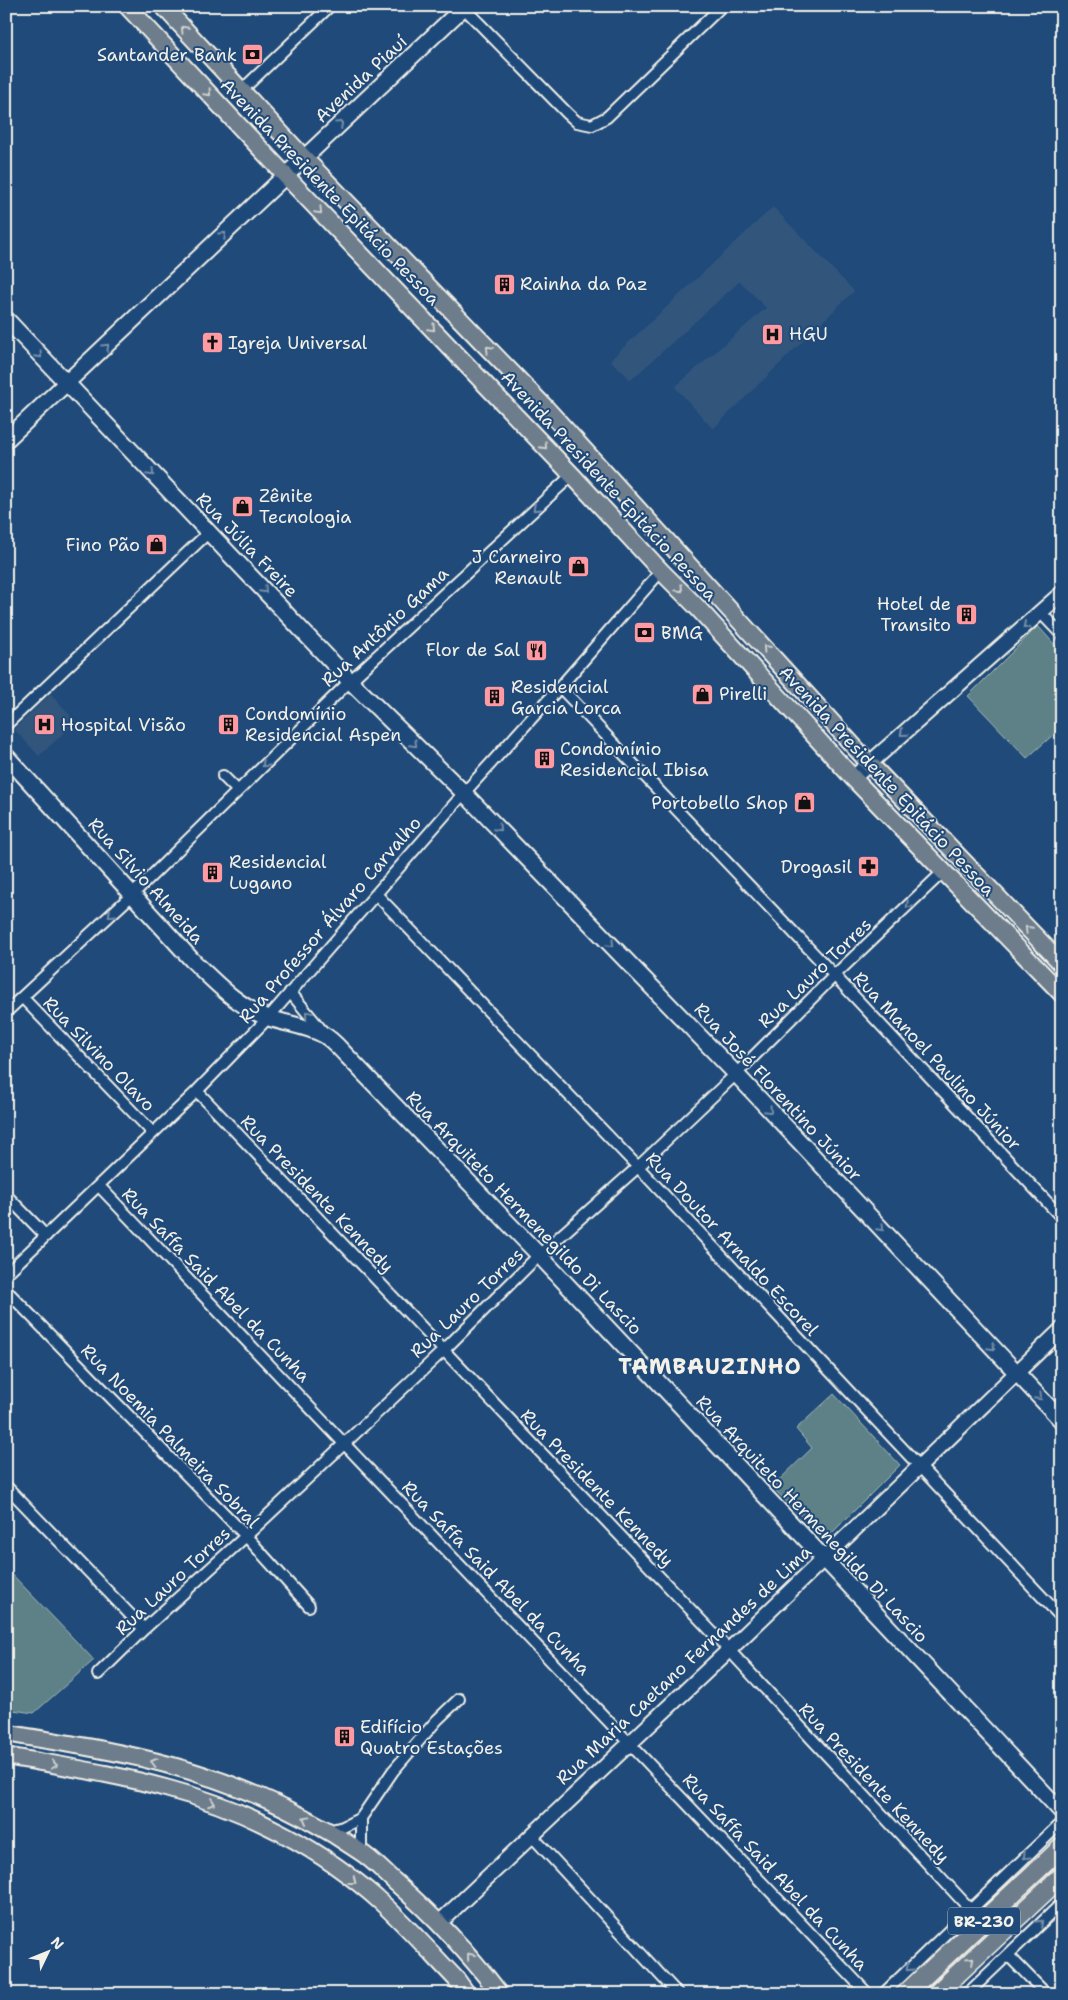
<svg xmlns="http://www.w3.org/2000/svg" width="1068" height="2000" font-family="'Shantell Sans',sans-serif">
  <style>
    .built { fill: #33557c }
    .green { fill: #5d8186; stroke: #a8b9b7 }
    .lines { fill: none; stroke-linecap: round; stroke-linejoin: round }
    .minor-casing { stroke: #f4f1e8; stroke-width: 14 }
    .tertiary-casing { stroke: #f4f1e8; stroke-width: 18 }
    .secondary-casing { stroke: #f4f1e8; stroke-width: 19 }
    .primary-casing { stroke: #f4f1e8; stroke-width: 20 }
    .trunk-casing { stroke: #f4f1e8; stroke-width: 21 }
    .minor { stroke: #1f4a7a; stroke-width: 10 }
    .tertiary { stroke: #1f4a7a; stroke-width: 14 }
    .secondary { stroke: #1f4a7a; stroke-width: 15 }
    .primary { stroke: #6d7d8c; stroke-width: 16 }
    .trunk { stroke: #6d7d8c; stroke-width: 18 }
    .oneway { stroke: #cccecc }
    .oneway2 { stroke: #748da6 }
    .labels { text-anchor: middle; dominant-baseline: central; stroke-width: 4; stroke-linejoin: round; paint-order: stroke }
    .shield { fill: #1f4a7a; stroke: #b4bfc7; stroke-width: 1 }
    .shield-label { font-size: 16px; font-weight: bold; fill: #f4f1e8 }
    .poi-label { font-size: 18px; fill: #f4f1e8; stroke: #1f4a7a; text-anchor: start }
    .street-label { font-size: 18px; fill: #f4f1e8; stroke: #1f4a7a }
    .district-label { font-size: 22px; font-weight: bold; letter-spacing: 1px; fill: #f4f1e8; stroke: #1f4a7a }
  </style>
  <rect width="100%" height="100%" fill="#1f4a7a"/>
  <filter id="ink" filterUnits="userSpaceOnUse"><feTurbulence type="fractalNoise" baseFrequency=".02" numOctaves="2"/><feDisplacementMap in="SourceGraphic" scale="10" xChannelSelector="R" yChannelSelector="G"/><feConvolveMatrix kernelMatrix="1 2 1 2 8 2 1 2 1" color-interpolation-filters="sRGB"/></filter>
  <g filter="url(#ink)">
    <path class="built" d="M773 207 854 291 713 429 675 387 766 308 740 281 631 380 610 360Z
      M51 694 76 722 39 756 14 729Z"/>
    <path class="green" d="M1038 626 1062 653V727L1027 758 968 696Z
      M834 1394 900 1465 825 1540 772 1487 812 1448 796 1429Z
      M6 1568 94 1660 34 1713 6 1709Z"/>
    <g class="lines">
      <defs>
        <path id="minor" d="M464 8 568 114 577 122 592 125 607 117 722 6
          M241 91 330 6
          M1041 613 1062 635
          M560 687 835 976 1062 1218
          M6 725 209 532
          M223 776 238 791
          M376 894 638 1167 1062 1618
          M290 992 324 1033
          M22 997 153 1133
          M6 1012 133 894 350 681 572 475
          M197 1091 729 1650 970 1909
          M99 1186 868 1994
          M6 1195 46 1236
          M6 1274 197 1091 268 1018 464 793 560 687 661 571
          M6 1290 246 1536 309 1606
          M6 1486 144 1629
          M98 1674 144 1629 246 1536 443 1351 539 1255 638 1167 736 1074 838 972 944 871
          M328 1831 343 1827 361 1818
          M532 1836 678 1994
          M361 1852V1818L393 1771 437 1720 459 1699
          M1008 1955 1046 1994
          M883 1994 1062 1822
          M967 1994 1062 1903"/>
        <path id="tertiary" d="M853 778 1062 593
          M440 1922 729 1650 1062 1329"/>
        <path id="secondary" d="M6 319 350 681 464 793 736 1074 1062 1421
          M6 440 465 6
          M6 756 192 960C215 982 238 1007 269 1018 287 1024 307 1026 324 1035 333 1040 340 1049 347 1056L539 1255 1062 1812"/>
        <path id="primary" d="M127 6 286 176 572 475 661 571 696 606 853 778 1062 994
          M163 6 304 158 544 406 869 763 1062 964
          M6 1733C44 1740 81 1745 118 1753 203 1770 288 1802 359 1851 372 1859 383 1871 394 1881 433 1915 468 1952 500 1994
          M6 1756C61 1766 116 1774 169 1789 248 1810 323 1849 383 1904 409 1928 433 1955 457 1980L467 1994"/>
        <path id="trunk" d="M905 1994 1062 1847
          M936 1994 1062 1876"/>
      </defs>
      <use href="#minor" class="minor-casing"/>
      <use href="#tertiary" class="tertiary-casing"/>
      <use href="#secondary" class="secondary-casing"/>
      <use href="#primary" class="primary-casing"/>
      <use href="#trunk" class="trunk-casing"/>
      <use href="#minor" class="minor"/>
      <use href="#tertiary" class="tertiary"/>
      <use href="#secondary" class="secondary"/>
      <use href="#primary" class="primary"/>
      <use href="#trunk" class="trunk"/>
    </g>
    <defs><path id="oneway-chevron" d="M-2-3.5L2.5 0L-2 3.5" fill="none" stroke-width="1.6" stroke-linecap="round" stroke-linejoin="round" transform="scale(1.25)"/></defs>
    <g class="oneway">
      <use href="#oneway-chevron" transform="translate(184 29) rotate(-133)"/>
      <use href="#oneway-chevron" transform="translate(208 93) rotate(47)"/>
      <use href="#oneway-chevron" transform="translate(319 211) rotate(46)"/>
      <use href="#oneway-chevron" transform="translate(432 328) rotate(46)"/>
      <use href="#oneway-chevron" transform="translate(489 349) rotate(-134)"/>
      <use href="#oneway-chevron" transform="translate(544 446) rotate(46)"/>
      <use href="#oneway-chevron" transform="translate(680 589) rotate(45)"/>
      <use href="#oneway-chevron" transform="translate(766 648) rotate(-132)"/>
      <use href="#oneway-chevron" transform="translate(1028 929) rotate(-134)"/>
      <use href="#oneway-chevron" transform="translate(154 1762) rotate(-166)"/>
      <use href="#oneway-chevron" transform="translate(54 1765) rotate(10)"/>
      <use href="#oneway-chevron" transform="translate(212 1803) rotate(20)"/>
      <use href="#oneway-chevron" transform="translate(306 1819) rotate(-151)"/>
      <use href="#oneway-chevron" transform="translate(353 1881) rotate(38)"/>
      <use href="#oneway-chevron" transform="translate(470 1956) rotate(-129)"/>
      <use href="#oneway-chevron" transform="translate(971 1960) rotate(-43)"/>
    </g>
    <g class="oneway2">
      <use href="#oneway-chevron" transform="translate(340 124) rotate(-43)"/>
      <use href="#oneway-chevron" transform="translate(223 235) rotate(-44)"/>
      <use href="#oneway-chevron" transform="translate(106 347) rotate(-44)"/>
      <use href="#oneway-chevron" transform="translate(39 355) rotate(47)"/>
      <use href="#oneway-chevron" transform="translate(151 473) rotate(46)"/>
      <use href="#oneway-chevron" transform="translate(536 508) rotate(137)"/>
      <use href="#oneway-chevron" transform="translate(264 590) rotate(46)"/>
      <use href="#oneway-chevron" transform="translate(1026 626) rotate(139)"/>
      <use href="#oneway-chevron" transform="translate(903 733) rotate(139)"/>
      <use href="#oneway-chevron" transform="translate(414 744) rotate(45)"/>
      <use href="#oneway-chevron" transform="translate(265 764) rotate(136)"/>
      <use href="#oneway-chevron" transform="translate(498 828) rotate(46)"/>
      <use href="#oneway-chevron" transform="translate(909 905) rotate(136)"/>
      <use href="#oneway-chevron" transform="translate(111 914) rotate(137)"/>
      <use href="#oneway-chevron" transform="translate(611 944) rotate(46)"/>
      <use href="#oneway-chevron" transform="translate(308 1014) rotate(-130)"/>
      <use href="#oneway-chevron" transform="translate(769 1110) rotate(47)"/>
      <use href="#oneway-chevron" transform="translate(881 1228) rotate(47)"/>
      <use href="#oneway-chevron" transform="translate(992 1347) rotate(47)"/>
      <use href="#oneway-chevron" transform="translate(1039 1397) rotate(47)"/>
      <use href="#oneway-chevron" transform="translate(1026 1856) rotate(136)"/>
      <use href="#oneway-chevron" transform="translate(1040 1923) rotate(-44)"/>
      <use href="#oneway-chevron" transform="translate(909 1968) rotate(136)"/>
    </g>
  </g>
  <defs>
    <symbol id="bank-square" viewBox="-11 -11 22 22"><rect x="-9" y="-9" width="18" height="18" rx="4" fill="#ff9aa2" stroke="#1f4a7a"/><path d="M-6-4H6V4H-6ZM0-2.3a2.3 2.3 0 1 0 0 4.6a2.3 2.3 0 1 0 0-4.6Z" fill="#111"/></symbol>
    <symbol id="building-square" viewBox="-11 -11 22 22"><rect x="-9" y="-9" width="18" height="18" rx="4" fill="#ff9aa2" stroke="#1f4a7a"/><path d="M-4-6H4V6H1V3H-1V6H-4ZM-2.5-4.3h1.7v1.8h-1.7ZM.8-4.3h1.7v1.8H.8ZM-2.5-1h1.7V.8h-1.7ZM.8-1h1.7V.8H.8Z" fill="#111"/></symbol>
    <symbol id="hospital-square" viewBox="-11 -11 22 22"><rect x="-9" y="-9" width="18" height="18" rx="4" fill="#ff9aa2" stroke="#1f4a7a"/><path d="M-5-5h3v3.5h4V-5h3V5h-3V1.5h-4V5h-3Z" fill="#111"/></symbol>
    <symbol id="church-square" viewBox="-11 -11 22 22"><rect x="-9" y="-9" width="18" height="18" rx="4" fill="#ff9aa2" stroke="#1f4a7a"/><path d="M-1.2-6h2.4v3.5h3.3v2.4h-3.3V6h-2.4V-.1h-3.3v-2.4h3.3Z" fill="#111"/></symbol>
    <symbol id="shop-square" viewBox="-11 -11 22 22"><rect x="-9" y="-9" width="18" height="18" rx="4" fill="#ff9aa2" stroke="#1f4a7a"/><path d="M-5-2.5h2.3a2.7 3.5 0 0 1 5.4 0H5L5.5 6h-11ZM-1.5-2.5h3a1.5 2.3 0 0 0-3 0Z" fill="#111"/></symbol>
    <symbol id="restaurant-square" viewBox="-11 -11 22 22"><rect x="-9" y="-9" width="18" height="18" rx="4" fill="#ff9aa2" stroke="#1f4a7a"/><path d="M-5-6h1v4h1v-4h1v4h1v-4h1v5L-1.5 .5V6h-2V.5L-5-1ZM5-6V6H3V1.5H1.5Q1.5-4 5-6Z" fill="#111"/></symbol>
    <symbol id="pharmacy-square" viewBox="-11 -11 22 22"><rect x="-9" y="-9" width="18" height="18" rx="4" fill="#ff9aa2" stroke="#1f4a7a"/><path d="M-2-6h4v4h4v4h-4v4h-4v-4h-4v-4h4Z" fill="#111"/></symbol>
  </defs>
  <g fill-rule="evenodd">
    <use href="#bank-square" x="240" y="42" width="25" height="25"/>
    <use href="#building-square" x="492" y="272" width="25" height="25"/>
    <use href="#hospital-square" x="760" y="322" width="25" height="25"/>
    <use href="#church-square" x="200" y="330" width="25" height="25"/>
    <use href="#shop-square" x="230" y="494" width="25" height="25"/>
    <use href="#shop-square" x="144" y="532" width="25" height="25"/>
    <use href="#shop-square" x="566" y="554" width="25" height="25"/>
    <use href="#building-square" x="954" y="602" width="25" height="25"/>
    <use href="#bank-square" x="632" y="620" width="25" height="25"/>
    <use href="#restaurant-square" x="524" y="638" width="25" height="25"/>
    <use href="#shop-square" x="690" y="682" width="25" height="25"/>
    <use href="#building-square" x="482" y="684" width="25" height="25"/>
    <use href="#building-square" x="216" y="712" width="25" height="25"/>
    <use href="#hospital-square" x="32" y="712" width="25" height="25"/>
    <use href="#building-square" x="532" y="746" width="25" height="25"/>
    <use href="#shop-square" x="792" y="790" width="25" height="25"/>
    <use href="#pharmacy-square" x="856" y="854" width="25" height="25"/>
    <use href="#building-square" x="200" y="860" width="25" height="25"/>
    <use href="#building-square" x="332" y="1724" width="25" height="25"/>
  </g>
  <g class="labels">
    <rect class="shield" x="948" y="1907.5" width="72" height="27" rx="4"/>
    <g class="shield-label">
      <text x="984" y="1921">BR-230</text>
    </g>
    <g class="poi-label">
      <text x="237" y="55" text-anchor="end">Santander Bank</text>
      <text x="520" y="284">Rainha da Paz</text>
      <text x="789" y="334">HGU</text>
      <text x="228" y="343">Igreja Universal</text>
      <text x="259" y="496">Zênite<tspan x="259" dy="21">Tecnologia</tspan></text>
      <text x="140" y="545" text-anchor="end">Fino Pão</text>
      <text x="562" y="557" text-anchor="end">J Carneiro<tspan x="562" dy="21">Renault</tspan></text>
      <text x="951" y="604" text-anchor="end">Hotel de<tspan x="951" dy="21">Transito</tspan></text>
      <text x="661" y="633">BMG</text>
      <text x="520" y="650" text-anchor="end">Flor de Sal</text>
      <text x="511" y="687">Residencial<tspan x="511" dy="21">Garcia Lorca</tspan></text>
      <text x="719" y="694">Pirelli</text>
      <text x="245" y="714">Condomínio<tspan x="245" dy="21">Residencial Aspen</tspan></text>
      <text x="61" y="725">Hospital Visão</text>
      <text x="560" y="749">Condomínio<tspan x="560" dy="21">Residencial Ibisa</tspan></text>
      <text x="788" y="803" text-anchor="end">Portobello Shop</text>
      <text x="229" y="862">Residencial<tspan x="229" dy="21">Lugano</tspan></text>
      <text x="852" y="867" text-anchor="end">Drogasil</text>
      <text x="360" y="1727">Edifício<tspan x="360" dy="21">Quatro Estações</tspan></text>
    </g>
    <g class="street-label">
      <text transform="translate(361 79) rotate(-43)">Avenida Piauí</text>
      <text transform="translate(330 192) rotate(46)">Avenida Presidente Epitácio Pessoa</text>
      <text transform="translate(609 486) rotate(47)">Avenida Presidente Epitácio Pessoa</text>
      <text transform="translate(247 545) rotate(46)">Rua Júlia Freire</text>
      <text transform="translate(385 627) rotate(-43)">Rua Antônio Gama</text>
      <text transform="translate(887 781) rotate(47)">Avenida Presidente Epitácio Pessoa</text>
      <text transform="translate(146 881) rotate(48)">Rua Silvio Almeida</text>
      <text transform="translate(330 920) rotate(-49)">Rua Professor Álvaro Carvalho</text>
      <text transform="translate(815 973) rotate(-44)">Rua Lauro Torres</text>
      <text transform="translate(99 1054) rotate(46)">Rua Silvino Olavo</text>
      <text transform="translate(937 1061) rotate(47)">Rua Manoel Paulino Júnior</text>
      <text transform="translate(778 1092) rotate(47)">Rua José Florentino Júnior</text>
      <text transform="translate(317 1194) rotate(46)">Rua Presidente Kennedy</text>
      <text transform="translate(524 1213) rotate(46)">Rua Arquiteto Hermenegildo Di Lascio</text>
      <text transform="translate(732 1244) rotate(47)">Rua Doutor Arnaldo Escorel</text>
      <text transform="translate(216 1285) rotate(46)">Rua Saffa Said Abel da Cunha</text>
      <text transform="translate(467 1303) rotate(-44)">Rua Lauro Torres</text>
      <text transform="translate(170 1436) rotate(46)">Rua Noemia Palmeira Sobral</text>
      <text transform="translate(597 1488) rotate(46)">Rua Presidente Kennedy</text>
      <text transform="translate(812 1519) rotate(47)">Rua Arquiteto Hermenegildo Di Lascio</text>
      <text transform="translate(496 1578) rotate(46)">Rua Saffa Said Abel da Cunha</text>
      <text transform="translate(173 1581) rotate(-43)">Rua Lauro Torres</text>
      <text transform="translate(684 1665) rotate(-43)">Rua Maria Caetano Fernandes de Lima</text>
      <text transform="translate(874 1783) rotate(47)">Rua Presidente Kennedy</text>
      <text transform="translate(775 1872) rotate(47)">Rua Saffa Said Abel da Cunha</text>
    </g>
    <g class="district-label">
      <text x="710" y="1366">TAMBAUZINHO</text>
    </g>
  </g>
  <rect width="1068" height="2000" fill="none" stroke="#1f4a7a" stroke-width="25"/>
  <rect x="12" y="12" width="1043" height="1975" fill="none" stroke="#f4f1e8" stroke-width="2" filter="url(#ink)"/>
  <g transform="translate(48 1952) rotate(47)" stroke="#1f4a7a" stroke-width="4" paint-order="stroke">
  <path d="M0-4L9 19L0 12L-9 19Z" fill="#f4f1e8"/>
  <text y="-8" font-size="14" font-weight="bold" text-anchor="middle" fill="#f4f1e8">N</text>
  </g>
</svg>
